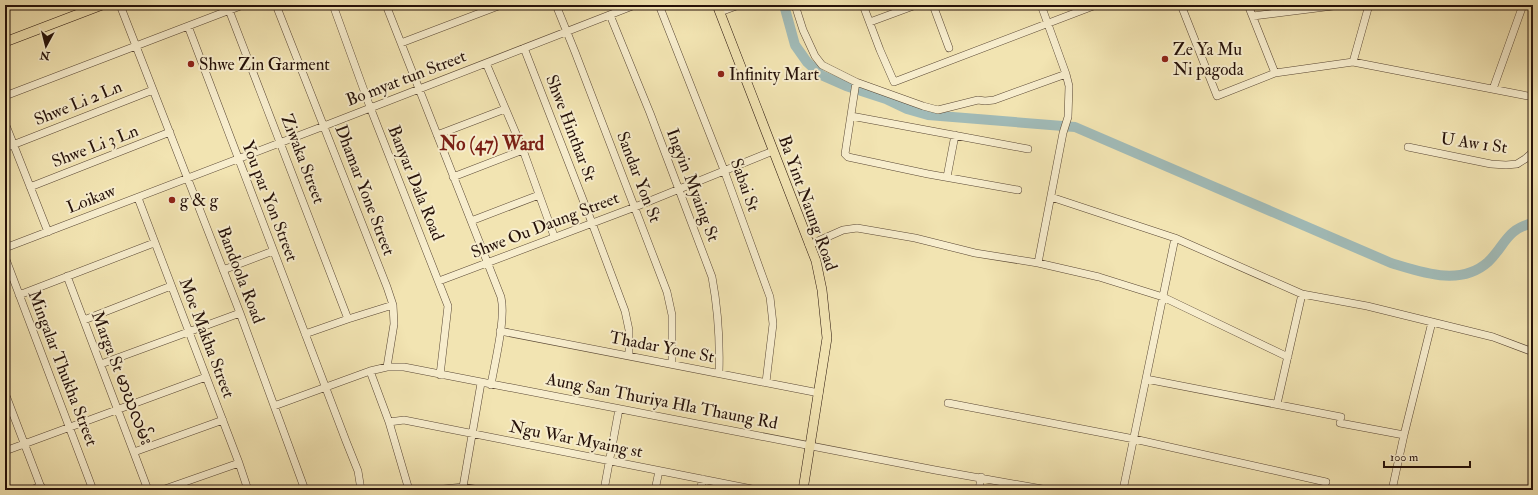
<svg xmlns="http://www.w3.org/2000/svg" width="1538" height="495" font-family="'IM FELL Double Pica','Noto Sans Myanmar',serif">
  <style>
    .lines { fill: none; stroke-linecap: round; stroke-linejoin: round }
    .river { stroke: #a1bbb8; stroke-width: 10 }
    .minor-casing { stroke: #584633; stroke-width: 8 }
    .major-casing { stroke: #251109; stroke-width: 10 }
    .minor { stroke: #f7edcd; stroke-width: 7 }
    .major { stroke: #f2e4b2; stroke-width: 9 }
    .poi-dot { fill: #8f2418; stroke: #f7edcd; stroke-width: 1.5 }
    .labels { text-anchor: middle; dominant-baseline: central; stroke-width: 4; stroke-linejoin: round; paint-order: stroke }
    .poi-label { font-size: 17px; fill: #251109; stroke: #f7edcd; text-anchor: start }
    .street-label { font-size: 17px; fill: #251109; stroke: #f7edcd }
    .quarter-label { font-size: 19px; font-weight: bold; fill: #7a1f14; stroke: #f7edcd }
  </style>
  <rect width="100%" height="100%" fill="#f2e4b2"/>
  <filter id="stains"><feTurbulence type="fractalNoise" baseFrequency=".005" numOctaves="4"/><feColorMatrix values="0 0 0 0 .2 0 0 0 0 .09 0 0 0 0 .02 0 0 0 .5 -.17"/></filter>
  <radialGradient id="worn" r=".72"><stop offset=".6" stop-color="#630" stop-opacity="0"/><stop offset="1" stop-color="#630" stop-opacity=".3"/></radialGradient>
  <g class="lines">
    <path class="river" d="M784 5 795 45 807 62 821 75 846 86 886 99 907 109 928 115 1075 127 1391 263C1421 272 1460 287 1488 262 1505 246 1506 229 1533 223"/>
    <defs>
      <path id="minor" d="M120 5 240 313 305 490
        M276 5 387 287 393 305 394 324 387 367
        M333 5 370 107 448 306 440 375
        M386 5 501 297C506 319 495 361 491 385
        M556 5 575 52 667 292 672 315V364
        M659 5 724 170 770 297 773 324 766 382
        M795 5 803 30 815 56 822 65 856 82 923 106 938 110 978 100 985 101 994 100 1066 74
        M863 5 880 50 894 82 1096 5
        M933 5 949 48
        M1181 5 1217 96 1275 73 1353 62 1533 97
        M1248 5 1275 73
        M229 10 348 319
        M720 12 739 5
        M610 15 650 113 712 277C718 309 720 341 719 373
        M1253 16 1341 5
        M870 22 916 5
        M188 26 346 441 358 471 361 490
        M401 43 501 5
        M524 48 592 223 625 311 629 330V356
        M1353 62 1369 5
        M486 63 523 150 554 236
        M856 82 845 154 848 157 928 174 1018 190
        M1493 89 1523 5
        M5 96 243 5
        M851 116 1028 149
        M5 123 48 232
        M437 135 505 109
        M1408 147 1491 164 1506 165 1517 164 1525 159 1533 152
        M5 148 153 90
        M453 177 523 150
        M947 177 955 135
        M30 187 170 132
        M1051 197 1175 238 1302 294 1367 306 1493 337 1533 352
        M138 198 239 463 248 490
        M471 221 539 195
        M809 245 843 230 857 228 915 238 975 253 1038 263 1099 277 1163 297 1288 357
        M5 248 324 126 635 5
        M5 257 93 490
        M1038 263 1063 133 1068 117 1069 86 1066 74 1041 5
        M223 270 273 251
        M67 276 148 490
        M439 281 635 207 773 151
        M19 295 154 243
        M84 320 171 286
        M500 331 819 393
        M305 334 348 319 393 305
        M101 364 240 313
        M370 371 389 422 409 490
        M1146 379 1341 417
        M5 393 42 490
        M948 403 1134 439 1326 482
        M1277 404 1302 294
        M274 406 370 371 387 367H404L935 470 1048 490
        M389 422 404 420 757 490
        M1340 423 1404 435
        M5 451 206 377
        M134 452 223 420
        M463 487 481 383
        M31 490 41 486
        M162 490 239 463
        M434 490 463 487 480 490
        M604 490 619 409
        M655 490 659 471
        M700 490 703 479
        M979 490 981 477
        M1123 490 1175 238
        M1392 490 1404 435 1432 322"/>
      <path id="major" d="M717 5 816 261 822 290 827 338 803 490
        M5 42 102 5"/>
    </defs>
    <use href="#minor" class="minor-casing"/>
    <use href="#major" class="major-casing"/>
    <use href="#minor" class="minor"/>
    <use href="#major" class="major"/>
  </g>
  <g class="poi-dot">
    <circle cx="1165" cy="59" r="4"/>
    <circle cx="191" cy="64" r="4"/>
    <circle cx="721" cy="74" r="4"/>
    <circle cx="172" cy="200" r="4"/>
  </g>
  <g class="labels">
    <g class="poi-label">
      <text x="1173" y="49">Ze Ya Mu<tspan x="1173" dy="20">Ni pagoda</tspan></text>
      <text x="199" y="64">Shwe Zin Garment</text>
      <text x="729" y="74">Infinity Mart</text>
      <text x="180" y="200">g &amp; g</text>
    </g>
    <g class="street-label">
      <text transform="translate(406 78) rotate(-21)">Bo myat tun Street</text>
      <text transform="translate(78 103) rotate(-22)">Shwe Li 2 Ln</text>
      <text transform="translate(571 128) rotate(69)">Shwe Hinthar St</text>
      <text transform="translate(1474 143) rotate(8)">U Aw 1 St</text>
      <text transform="translate(95 146) rotate(-21)">Shwe Li 3 Ln</text>
      <text transform="translate(303 159) rotate(69)">Ziwaka Street</text>
      <text transform="translate(639 177) rotate(69)">Sandar Yon St</text>
      <text transform="translate(416 183) rotate(68)">Banyar Dala Road</text>
      <text transform="translate(693 185) rotate(69)">Ingyin Myaing St</text>
      <text transform="translate(745 185) rotate(70)">Sabai St</text>
      <text transform="translate(365 190) rotate(69)">Dhamar Yone Street</text>
      <text transform="translate(91 199) rotate(-21)">Loikaw</text>
      <text transform="translate(270 201) rotate(69)">You par Yon Street</text>
      <text transform="translate(808 203) rotate(70)">Ba Yint Naung Road</text>
      <text transform="translate(545 225) rotate(-21)">Shwe Ou Daung Street</text>
      <text transform="translate(241 275) rotate(69)">Bandoola Road</text>
      <text transform="translate(207 338) rotate(69)">Moe Makha Street</text>
      <text transform="translate(662 347) rotate(11)">Thadar Yone St</text>
      <text transform="translate(63 368) rotate(69)">Mingalar Thukha Street</text>
      <text transform="translate(122 378) rotate(69)">Marga St မာဃလမ်း</text>
      <text transform="translate(662 401) rotate(11)">Aung San Thuriya Hla Thaung Rd</text>
      <text transform="translate(576 439) rotate(11)">Ngu War Myaing st</text>
    </g>
    <g class="quarter-label">
      <text x="492" y="144">No (47) Ward</text>
    </g>
  </g>
  <rect width="1538" height="495" fill="none" stroke="#f2e4b2" stroke-width="20"/>
  <rect x="6" y="6" width="1526" height="483" fill="none" stroke="#251109" stroke-width="2"/>
  <rect x="10" y="10" width="1518" height="475" fill="none" stroke="#251109"/>
  <g transform="translate(46 46) rotate(187)" stroke="#f7edcd" stroke-width="3" paint-order="stroke">
  <path d="M0-3L7 15L0 10L-7 15Z" fill="#251109"/>
  <text y="-6" font-size="11" font-weight="bold" text-anchor="middle" fill="#251109">N</text>
  </g>
  <path d="M1384 461v6h86v-6" fill="none" stroke="#251109" stroke-width="2"/>
  <text x="1390" y="461" font-size="12" fill="#251109" stroke="#f7edcd" stroke-width="3" paint-order="stroke">100 m</text>
  <rect width="100%" height="100%" filter="url(#stains)"/>
  <rect width="100%" height="100%" fill="url(#worn)"/>
</svg>
